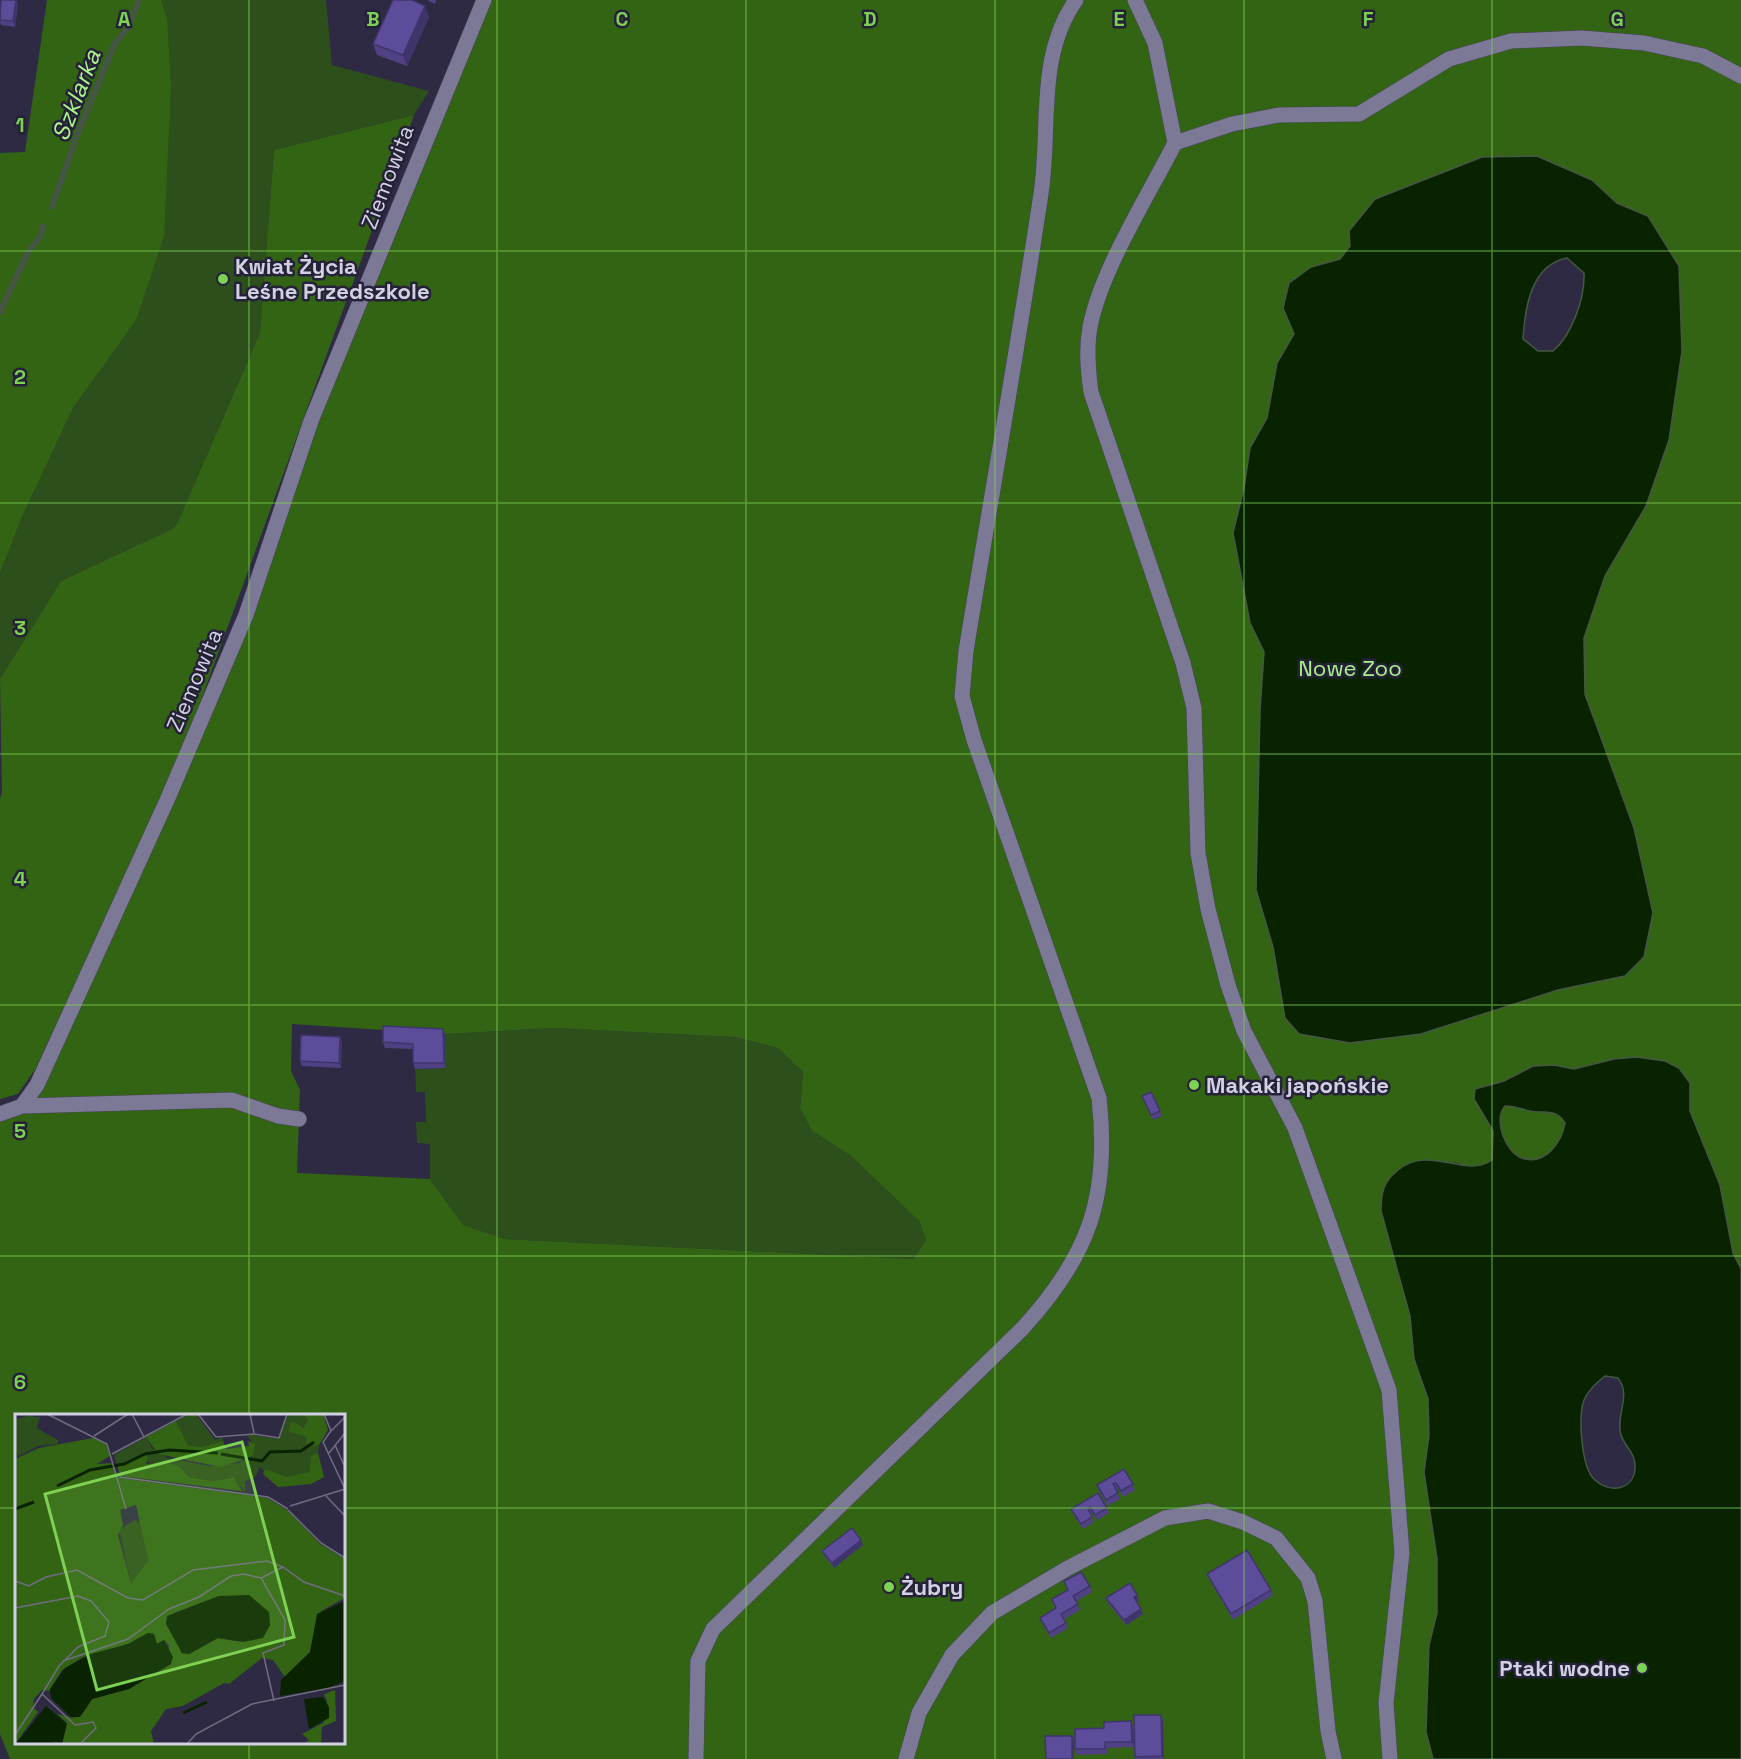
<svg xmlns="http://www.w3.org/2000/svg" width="1741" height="1759" font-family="'Space Grotesk',sans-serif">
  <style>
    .green { fill: #2d4f1c }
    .forest { fill: #326414; fill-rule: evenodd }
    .water { fill: #092300; stroke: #455744; stroke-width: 1.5; fill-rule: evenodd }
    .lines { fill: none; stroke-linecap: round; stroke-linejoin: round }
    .stream { stroke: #455744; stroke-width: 6 }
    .street-casing { stroke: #484459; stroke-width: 16 }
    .street { stroke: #7c7996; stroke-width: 15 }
    .wall { fill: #4f4184 }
    .shaded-wall { fill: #40356b }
    .building { fill: #5c4c99; stroke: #40356b; stroke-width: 1.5 }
    .grid { fill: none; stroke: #7ed153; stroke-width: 1.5; stroke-opacity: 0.55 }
    .poi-dot { fill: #7ed153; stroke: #242138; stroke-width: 2 }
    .labels { text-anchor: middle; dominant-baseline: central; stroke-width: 5; stroke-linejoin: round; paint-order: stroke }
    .street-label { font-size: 22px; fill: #d2d1e1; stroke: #242138 }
    .poi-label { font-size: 22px; font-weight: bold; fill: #d2d1e1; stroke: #242138; text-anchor: start }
    .park-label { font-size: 22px; fill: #a9f089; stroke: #242138 }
    .water-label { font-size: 24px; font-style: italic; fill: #acf38c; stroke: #242138 }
    .inset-river { fill: none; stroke: #092300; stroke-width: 3 }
    .inset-road { fill: none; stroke: #706d82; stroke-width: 1.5 }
    .view { fill: #7ed153; fill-opacity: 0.15; stroke: #7ed153; stroke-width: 3 }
    .inset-edge { fill: none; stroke: #d2d1e1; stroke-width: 3 }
    .grid-label { font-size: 20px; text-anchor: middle; font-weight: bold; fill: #7ed153; stroke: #242138; stroke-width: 5; stroke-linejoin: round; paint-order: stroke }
  </style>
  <rect width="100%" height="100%" fill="#2e2a43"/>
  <path class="green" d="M161 0H326L332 65 429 91 414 115 274 150 260 333 177 524 172 529 61 581 0 679V573L23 515 73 408 136 319 167 18Z
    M553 1028 735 1037 778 1048 803 1072 800 1108 812 1131 851 1156 919 1221 926 1240 913 1259 505 1239 463 1225 430 1179V1144L417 1143 416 1122H426L425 1092H416L415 1069 445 1068V1034Z"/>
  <path class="forest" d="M47 0H161L167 18 171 87 164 236 136 320 73 408 23 515 0 573V153L25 152Z
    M489 0H1741V1269L1733 1253 1720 1185 1690 1111V1083L1614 1059 1574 1069 1554 1065 1533 1066 1504 1081 1476 1089 1474 1099 1493 1131 1492 1160C1478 1170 1469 1167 1454 1162L1381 1211 1410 1316 1414 1359 1428 1399 1429 1435 1424 1472 1437 1559V1613L1429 1645 1426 1732 1433 1759H10L0 1734V1121L17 1115 50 1073 239 651 318 422 406 211ZM1592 180 1617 203 1648 216 1682 351 1669 440 1646 506 1605 576 1584 638 1585 694 1634 828 1653 913 1644 957 1625 976 1558 990 1273 947 1256 890 1260 711 1264 651 1244 488 1250 448 1267 418 1277 363 1294 334 1283 308 1311 267 1340 259 1350 246ZM292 1024 445 1034 553 1028 735 1037 778 1048 803 1072 800 1108 812 1131 851 1156 919 1221 926 1240 913 1259 505 1239 463 1225 430 1179 297 1173 300 1090 291 1071ZM16 1416H344V1742H16Z
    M414 115 185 744 36 1068 18 1094 0 1099V799L2 792 0 679 61 581 172 529 177 524 260 333 274 150Z
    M1505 1106C1515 1106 1521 1109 1530 1111 1545 1114 1556 1108 1565 1123 1562 1142 1545 1166 1522 1158 1505 1152 1493 1119 1505 1106Z"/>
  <path class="water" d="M1537 156 1592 180 1617 203 1648 216 1679 266 1682 351 1669 440 1646 506 1605 576 1584 638 1585 694 1634 828 1653 913 1644 957 1625 976 1558 990 1421 1034 1350 1043 1299 1034 1285 1018 1273 947 1256 890 1260 711 1264 652 1250 623 1233 533 1244 488 1250 448 1267 418 1277 363 1294 334 1283 308 1289 283 1311 267 1340 259 1350 246 1349 231 1375 199 1482 157ZM1567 258 1584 273C1585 298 1572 335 1553 351H1538L1523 339C1525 307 1531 265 1567 258Z
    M1637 1057 1665 1061 1679 1068 1690 1083V1111L1720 1185 1733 1253 1741 1269V1759H1433L1426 1732 1429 1645 1437 1613V1559L1424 1472 1429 1435 1428 1399 1414 1359 1410 1316 1381 1211C1381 1193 1383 1182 1398 1170 1429 1144 1466 1179 1492 1160L1493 1131 1474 1099 1475 1089 1504 1081 1533 1066 1554 1065 1574 1069 1614 1059ZM1505 1106C1515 1106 1521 1109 1530 1111 1545 1114 1556 1108 1565 1123 1562 1142 1545 1166 1522 1158 1505 1152 1493 1119 1505 1106ZM1605 1376 1618 1378C1632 1396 1615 1415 1621 1435 1625 1447 1636 1453 1635 1468 1634 1490 1610 1494 1595 1480 1581 1468 1578 1417 1584 1400 1588 1390 1596 1383 1605 1376Z"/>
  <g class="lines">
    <path class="stream" d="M52 207 77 135 115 43 128 28 139 0
      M0 312 28 252 40 237 43 226"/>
    <defs>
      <path id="street" d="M1135 0 1155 43 1175 143
        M22 1106 37 1085 168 798 246 615 311 421 484 0
        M0 1114 22 1106 232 1100 278 1116 299 1119
        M696 1759 698 1661 713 1629 1022 1329C1089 1256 1110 1197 1099 1098L974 740 962 696 966 651C991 498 1018 346 1041 194 1051 128 1036 57 1076 0
        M906 1759 919 1713 952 1655 992 1613 1068 1568 1165 1518 1208 1511 1243 1522 1276 1538 1308 1578 1315 1601 1328 1731 1334 1759
        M1390 1759 1386 1703 1402 1553 1389 1390 1295 1128 1244 1031 1228 985 1208 909 1198 853 1194 708 1183 663 1091 392C1088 370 1086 349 1090 327 1101 270 1148 196 1175 143L1232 124 1279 115 1359 114 1449 59 1511 41 1582 38 1644 43 1703 56 1741 76"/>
    </defs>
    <use href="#street" class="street-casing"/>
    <use href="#street" class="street"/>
  </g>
  <path class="wall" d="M1 0H16L18 4 15 27 1 25 0 22Z
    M427 0H436L435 4Z
    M429 17 407 66 377 55 373 44Z
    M443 1029 445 1034 446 1068 415 1069 413 1063V1049L385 1048 383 1042Z
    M342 1042 341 1068 302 1066 300 1061Z
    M1144 1101 1160 1111 1162 1116 1153 1120Z
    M1124 1469 1133 1484 1135 1490 1123 1497 1118 1488 1116 1489 1120 1499 1108 1506 1099 1491 1097 1485Z
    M1098 1493 1107 1508 1109 1513 1097 1520 1092 1513 1090 1514 1094 1522 1083 1529 1073 1514 1071 1509Z
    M861 1540 863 1545 834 1568 824 1556 822 1551Z
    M1207 1574 1271 1590 1273 1595 1233 1620 1209 1579Z
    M1064 1581 1090 1586 1092 1592 1076 1601 1080 1610 1064 1619 1068 1628 1051 1638 1042 1623 1040 1618 1056 1608 1052 1599 1068 1590Z
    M1137 1595 1139 1600 1137 1602 1143 1614 1126 1625 1108 1603 1106 1598Z
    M1161 1715 1163 1720 1164 1759H1136L1135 1757Z
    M1131 1721 1133 1726 1134 1747 1107 1748V1754L1077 1755 1075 1749 1104 1728Z"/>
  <path class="shaded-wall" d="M16 0 18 4 15 27 13 21Z
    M425 6 429 17 407 66 403 55Z
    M443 1029 445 1034 446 1068 444 1063Z
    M340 1037 342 1042 341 1068 339 1063Z
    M861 1540 863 1545 834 1568 832 1563Z
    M1137 1595 1139 1600 1136 1603 1134 1597Z
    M1141 1609 1143 1614 1126 1625 1124 1620Z
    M1161 1715 1163 1720 1164 1759 1162 1756Z
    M1131 1721 1133 1726 1134 1747 1132 1742Z
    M1072 1736 1074 1741V1759H1072Z"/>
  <path class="building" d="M1 0H16L13 21 0 20Z
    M393 0H412L425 6 403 55 373 44Z
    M383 1026 443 1029 444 1063H413V1044L383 1042Z
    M301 1035 340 1037 339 1063 300 1061Z
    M1151 1092 1160 1111 1151 1115 1142 1096Z
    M1124 1469 1133 1484 1121 1491 1116 1483 1113 1484 1118 1493 1106 1500 1097 1485Z
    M1098 1493 1107 1508 1095 1515 1090 1507 1088 1509 1092 1517 1081 1524 1071 1509Z
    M852 1528 861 1540 832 1563 822 1551Z
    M1247 1550 1271 1590 1231 1614 1207 1574Z
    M1081 1572 1090 1586 1073 1596 1078 1604 1061 1614 1066 1623 1049 1633 1040 1618 1056 1608 1052 1599 1068 1590 1064 1581Z
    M1130 1583 1137 1595 1134 1597 1141 1609 1124 1620 1106 1598Z
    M1134 1715H1161L1162 1756 1135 1757Z
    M1131 1721 1132 1742H1105V1749H1075V1729L1104 1728V1722Z
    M1045 1736H1072V1759H1046Z"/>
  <path class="grid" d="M249 0V1416M497 0V1759M746 0V1759M995 0V1759M1244 0V1759M1492 0V1759M0 251H1741M0 503H1741M0 754H1741M0 1005H1741M0 1256H1741M0 1508H16M344 1508H1741M249 1742V1759"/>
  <g class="poi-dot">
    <circle cx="223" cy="279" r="6"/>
    <circle cx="1194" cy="1085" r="6"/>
    <circle cx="889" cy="1587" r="6"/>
    <circle cx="1642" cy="1668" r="6"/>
  </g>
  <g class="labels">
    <g class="street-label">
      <text transform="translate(387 177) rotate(-69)">Ziemowita</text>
      <text transform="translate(194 680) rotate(-67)">Ziemowita</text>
    </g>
    <g class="poi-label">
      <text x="235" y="266">Kwiat Życia<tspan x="235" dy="25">Leśne Przedszkole</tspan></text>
      <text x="1206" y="1085">Makaki japońskie</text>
      <text x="901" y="1587">Żubry</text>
      <text x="1630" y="1668" text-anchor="end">Ptaki wodne</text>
    </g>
    <g class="park-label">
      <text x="1350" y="668">Nowe Zoo</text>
    </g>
    <g class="water-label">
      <text transform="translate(76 95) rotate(-69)">Szklarka</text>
    </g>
  </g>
  <g transform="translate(15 1414)">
    <rect width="330" height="330" fill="#2e2a43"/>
    <path d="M18 0V3H25L22 14 43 26V30L23 32 0 44V6ZM173 0H181L200 26 207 23 208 27 186 33 173 31 161 7ZM272 0H308L313 16 305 25 303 39 309 63 296 70 263 73 245 53 240 63 230 67V78L218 63 198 67 174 63 164 52 117 46 102 51 99 41 131 23 137 34 153 44 195 52 223 49 238 42 237 28 231 20 263 25ZM120 106 125 109 133 146 116 169 104 116Z" fill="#2d4f1c"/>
    <path d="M288 0H308L313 16 304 31 292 32 291 23 273 17 277 7 289 14 293 6ZM161 7 173 31 186 33 208 27 211 35 234 32 233 27 240 30 238 42 206 53 143 40 131 23ZM78 24 91 30 95 42 82 50 97 49 104 64 252 84 272 96 305 130 330 145V184L306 197 295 238 278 258 270 263 258 246 247 244 214 270 209 269 168 292 151 295 136 317 139 330H47L51 308 42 300 59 304 68 299 77 285 114 275 153 250 154 231 149 226 142 230 139 220 133 219 113 230 68 243 47 256 34 277 27 276 19 285 18 293 23 298 0 330V45L24 34ZM121 91 133 146 116 169 103 121 108 111 105 96ZM204 182 237 183 255 211 253 215 220 227 203 224 174 240 166 239 159 199ZM303 39 309 63 296 70 263 73 248 60 250 55 272 63 295 58 296 42ZM126 41H133L131 50 150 48 164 52 174 63 198 67 219 63 227 77 105 62 102 51ZM320 276 321 307 307 313 306 330H289L294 326 287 320 308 309 312 287 309 280Z" fill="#326414" fill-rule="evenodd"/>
    <path d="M234 181 254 198 255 211 248 224 228 228 203 224 174 240 167 239 151 210 152 202 204 182ZM330 187V267L313 274 265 282 266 266 295 238 302 200ZM133 219 139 220 142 230 149 226 158 243 156 250 114 275 77 285 65 303H56L36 284 35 275 50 254 76 240 113 230ZM308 283 314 293V304L294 315 289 285ZM31 292 52 310 47 330 39 327 37 330H1Z" fill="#092300"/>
    <path class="inset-river" d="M206 40 247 47 255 38 286 37 299 28M42 72 75 56 109 50 130 40 154 36 203 39M0 95 19 88M168 299 192 288"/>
    <path class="inset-road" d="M32 0 92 30 111 95M117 0 129 23M183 0 201 23 239 20 264 24 272 0M235 0 239 19M309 0 316 17 308 28 330 75M316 17 330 3M79 22 113 0M320 31 329 51M314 39 330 19M97 40 172 0M104 63 253 83 273 95M311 82 330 102M275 92 330 75M273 96 306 129 330 144M268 153 289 168 330 182M0 167 14 172 31 163 62 156 113 184 128 186 178 156 252 147 268 153 246 164M0 194 63 182 76 187 94 208 90 222 63 233 44 252 27 280M48 247 113 225 154 195 184 183 216 162 228 160 246 164 270 206 269 231 248 239 259 287M0 321 27 280 60 311 78 308 81 314 65 330M172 330 181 320 237 290 330 271"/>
    <path class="view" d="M227 28 279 223 82 276 30 80Z"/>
    <rect width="330" height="330" class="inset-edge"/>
  </g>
  <g class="grid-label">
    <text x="124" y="26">A</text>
    <text x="373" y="26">B</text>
    <text x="622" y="26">C</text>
    <text x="870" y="26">D</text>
    <text x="1119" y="26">E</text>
    <text x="1368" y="26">F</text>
    <text x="1617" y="26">G</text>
    <text x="20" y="132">1</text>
    <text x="20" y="384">2</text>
    <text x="20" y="635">3</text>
    <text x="20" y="886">4</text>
    <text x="20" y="1138">5</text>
    <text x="20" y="1389">6</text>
  </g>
</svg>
